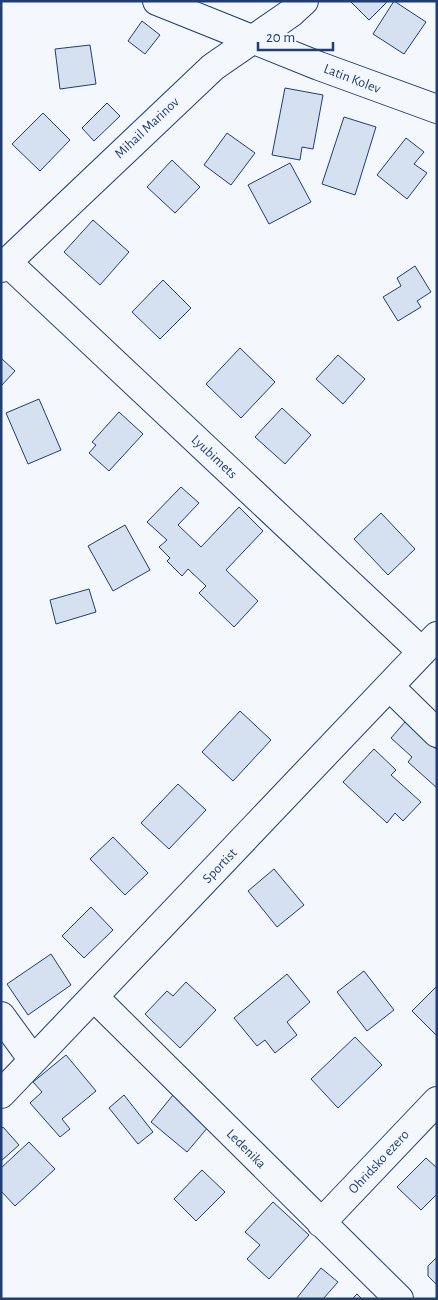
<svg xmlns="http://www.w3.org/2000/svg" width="438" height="1300" font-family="'Alegreya Sans',sans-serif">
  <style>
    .building { fill: #d5e0f0; stroke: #1d3f73 }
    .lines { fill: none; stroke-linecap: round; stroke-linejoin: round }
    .minor-casing { stroke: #1d3f73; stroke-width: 30 }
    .major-casing { stroke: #1d3f73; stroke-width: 30 }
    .minor { stroke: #f4f7fb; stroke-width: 28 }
    .major { stroke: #f4f7fb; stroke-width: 28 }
    .labels { text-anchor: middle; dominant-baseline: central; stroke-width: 4; stroke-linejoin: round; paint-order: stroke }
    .street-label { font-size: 14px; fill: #1d3f73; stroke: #f4f7fb }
  </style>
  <rect width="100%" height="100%" fill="#f4f7fb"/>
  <path class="building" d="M350 1H388L369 20Z
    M394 1 426 22 404 54 373 34Z
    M142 21 160 35 145 54 128 41Z
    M90 45 96 84 60 89 55 49Z
    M285 88 323 95 313 149 302 147 300 160 272 155Z
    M107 103 120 116 94 141 82 128Z
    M43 113 70 140 40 171 12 144Z
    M344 117 376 127 355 195 322 184Z
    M227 133 255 153 231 185 204 165Z
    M406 138 424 152 414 164 427 173 407 199 377 175Z
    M172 160 200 187 175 213 147 187Z
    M290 163 311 202 269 224 248 185Z
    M93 220 129 252 100 285 64 252Z
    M415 266 431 292 417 301 421 307 398 321 383 297 401 286 397 278Z
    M163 280 191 308 160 339 132 312Z
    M240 348 275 382 241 418 206 384Z
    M338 355 365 379 343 404 316 379Z
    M1 358 15 371 1 386Z
    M39 399 61 450 28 464 6 413Z
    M282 408 311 435 285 464 255 437Z
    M119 412 143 434 109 471 89 453 96 445 92 442Z
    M181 487 199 503 178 525 201 547 239 507 263 531 226 570 258 601 234 627 199 593 206 586 188 569 182 576 167 561 170 558 159 547 167 540 147 522Z
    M381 513 415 549 388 575 354 539Z
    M125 525 150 570 113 591 88 546Z
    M89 589 96 612 56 624 50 600Z
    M240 711 271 740 233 781 202 752Z
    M405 722 437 750V788L408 762 412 757 391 738Z
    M374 749 396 770 391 775 421 802 403 821 395 813 387 823 343 782Z
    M178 784 206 810 169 849 141 823Z
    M113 837 148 873 125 895 90 859Z
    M274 869 304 905 277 927 248 891Z
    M91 907 113 930 84 958 62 936Z
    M51 954 71 985 28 1015 7 984Z
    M364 971 394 1010 367 1031 337 992Z
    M287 974 310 1002 287 1022 297 1035 275 1053 265 1040 257 1046 234 1018Z
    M186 982 216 1010 180 1048 145 1014 167 991 173 996Z
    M437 986V1035H436L412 1011Z
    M355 1037 382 1065 338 1108 311 1079Z
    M66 1055 96 1091 62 1119 70 1129 60 1137 30 1103 42 1092 33 1082Z
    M124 1095 153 1132 138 1144 109 1108Z
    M173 1095 209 1126 187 1152 151 1122Z
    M3 1127 19 1145 1 1161V1129Z
    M29 1142 55 1169 15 1206 1 1191V1168Z
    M426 1158 437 1168V1194L421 1210 397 1187Z
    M202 1170 225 1192 196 1221 174 1199Z
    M273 1202 309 1235 269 1279 247 1259 260 1245 245 1232Z
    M437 1257V1285L428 1276V1266Z
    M321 1268 338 1282 323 1299H296Z
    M357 1294 362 1299H352Z"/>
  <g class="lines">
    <defs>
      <path id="minor" d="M7 262 422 652
        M1 268 213 67 291 13 304 1
        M390 687 437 733
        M94 997 399 1299
        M1 1016 33 1060
        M1 1094 437 636
        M321 1223 437 1101"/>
      <path id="major" d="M157 1 319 66 437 109"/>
    </defs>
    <use href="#minor" class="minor-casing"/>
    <use href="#major" class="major-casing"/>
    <use href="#minor" class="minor"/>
    <use href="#major" class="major"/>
  </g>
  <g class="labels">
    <g class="street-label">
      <text transform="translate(352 79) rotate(21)">Latin Kolev</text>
      <text transform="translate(147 128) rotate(-43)">Mihail Marinov</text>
      <text transform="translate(214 457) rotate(43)">Lyubimets</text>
      <text transform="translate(220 866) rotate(-46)">Sportist</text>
      <text transform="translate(246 1149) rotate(45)">Ledenika</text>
      <text transform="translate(379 1162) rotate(-47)">Ohridsko ezero</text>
    </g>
  </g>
  <rect width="438" height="1300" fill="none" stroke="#1d3f73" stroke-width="5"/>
  <path d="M258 42v8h75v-8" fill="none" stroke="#1d3f73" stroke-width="2.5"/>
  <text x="266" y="42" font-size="15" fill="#1d3f73" stroke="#f4f7fb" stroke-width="4" paint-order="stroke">20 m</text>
</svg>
